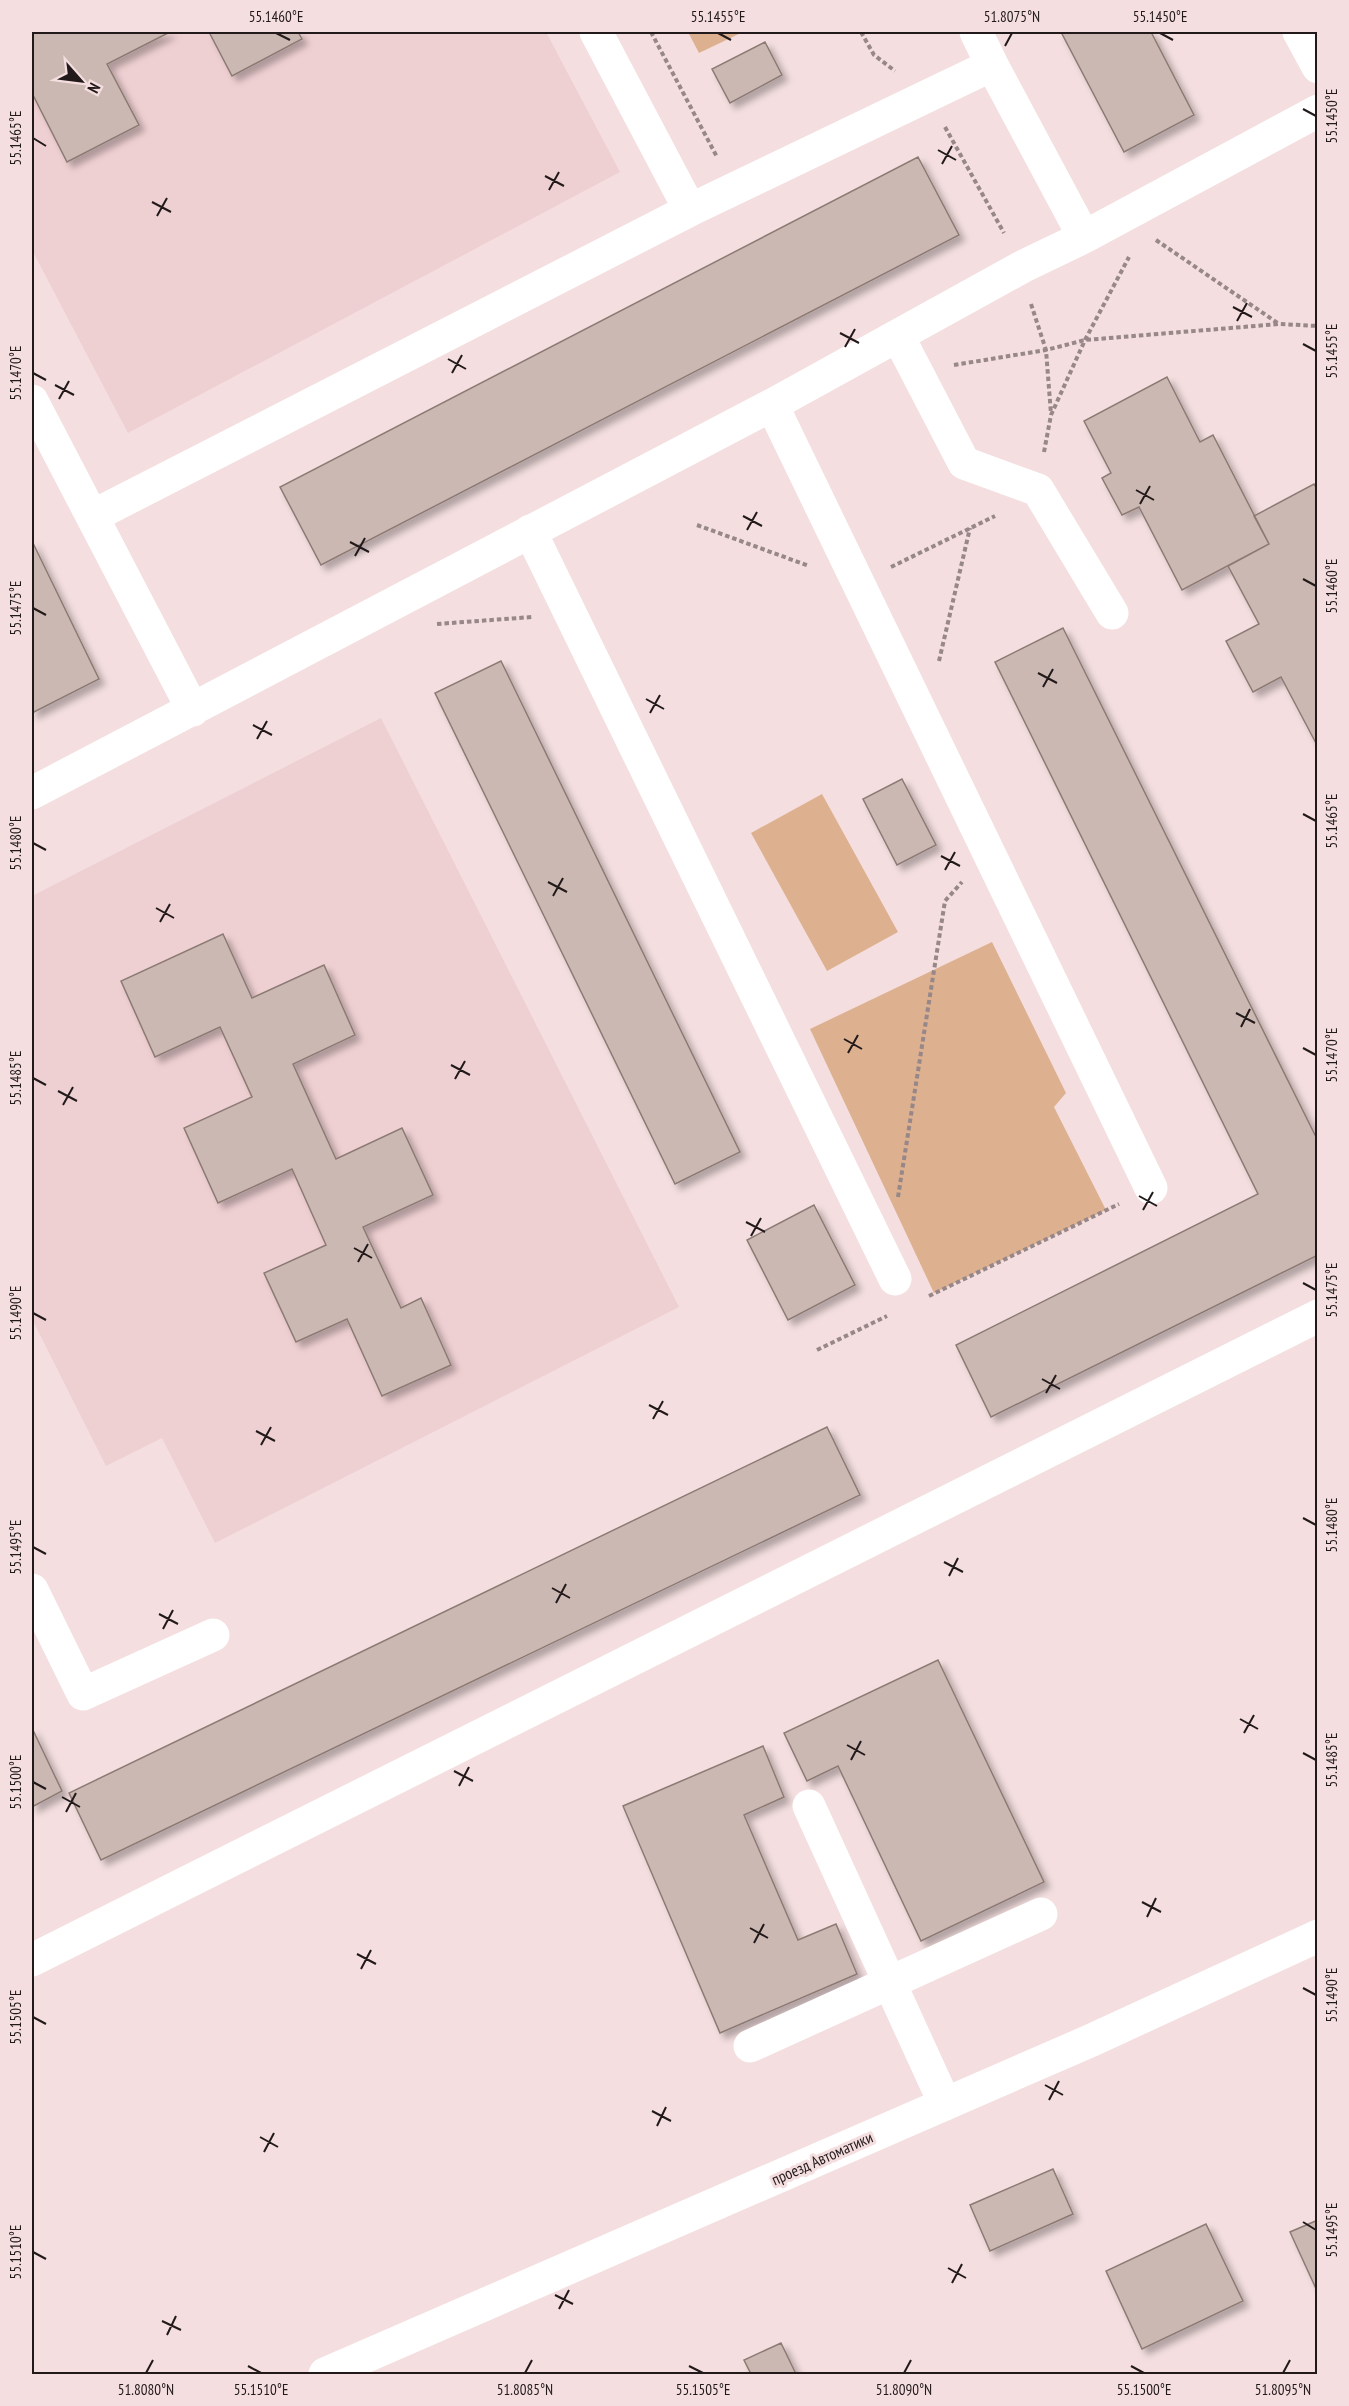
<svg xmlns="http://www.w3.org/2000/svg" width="1349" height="2406" font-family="'PT Sans Narrow',sans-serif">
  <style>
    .built { fill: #efd0d2 }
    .green { fill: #ddb190 }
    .building { fill: #ccb8b2; stroke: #8c7a74; stroke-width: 1.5; filter: url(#shadow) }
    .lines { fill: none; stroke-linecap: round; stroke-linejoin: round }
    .path { stroke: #978788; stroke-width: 4; stroke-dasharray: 4.5 3; stroke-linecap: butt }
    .minor { stroke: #fff; stroke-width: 33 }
    .major { stroke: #fff; stroke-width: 33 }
    .ticks { fill: none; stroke: #21191a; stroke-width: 2 }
    .labels { text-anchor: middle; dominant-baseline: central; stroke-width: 6; stroke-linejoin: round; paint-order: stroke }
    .street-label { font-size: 16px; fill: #21191a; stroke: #f4dedf }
    .neatline { fill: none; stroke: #21191a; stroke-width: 2 }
    .ticks-label { font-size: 15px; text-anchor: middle; fill: #21191a }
  </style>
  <defs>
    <filter id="shadow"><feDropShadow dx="5.5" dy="5.5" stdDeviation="3" flood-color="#0004"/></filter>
  </defs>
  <rect width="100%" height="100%" fill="#f4dedf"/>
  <path class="built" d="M32 32H546L620 172 128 433 32 250Z
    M381 718 679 1307 215 1543 162 1438 106 1466 32 1319V896Z"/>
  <path class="green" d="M688 32H743L699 53Z
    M822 794 898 932 827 971 751 833Z
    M992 942 1066 1093 1054 1107 1106 1210 934 1293 810 1029Z"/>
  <path class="building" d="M32 32H170L107 64 139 125 67 162 32 93Z
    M209 32H298L302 39 232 76Z
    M1061 32H1151L1194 115 1124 152Z
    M765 42 782 75 730 103 712 69Z
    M918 157 959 235 321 565 280 487Z
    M1167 377 1200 442 1213 435 1269 544 1182 590 1139 507 1122 515 1102 478 1111 473 1084 421Z
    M1314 484 1318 491V747L1281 677 1253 692 1226 641 1259 624 1228 566 1269 544 1254 516Z
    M32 541 99 679 32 713Z
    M1063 628 1318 1141V1255L991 1417 956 1345 1258 1194 995 662Z
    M501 661 740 1152 675 1184 435 693Z
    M902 779 936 845 897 865 863 799Z
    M223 934 252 998 324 965 355 1035 293 1064 336 1159 402 1128 433 1195 363 1227 401 1308 421 1298 451 1365 382 1396 347 1319 296 1342 264 1273 326 1245 292 1169 218 1203 184 1128 252 1097 220 1027 155 1057 121 981Z
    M814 1205 855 1285 788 1320 747 1240Z
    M827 1427 860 1495 101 1860 69 1793Z
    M938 1660 1044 1882 921 1941 838 1766 807 1781 784 1733Z
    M32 1728 62 1791 32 1807Z
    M763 1746 784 1797 744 1815 798 1940 836 1924 857 1974 720 2033 623 1806Z
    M1053 2169 1073 2214 990 2251 970 2205Z
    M1318 2220V2293L1290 2232Z
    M1206 2224 1243 2301 1142 2349 1106 2271Z
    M781 2343 796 2374H751L744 2360Z"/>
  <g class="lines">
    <path class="path" d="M651 32 717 157
      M861 32 874 55 895 71
      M945 127 1004 233
      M1156 240 1279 324
      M1031 304 1046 350 1051 414
      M954 365 1046 350 1085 340 1279 324 1318 326
      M1044 452 1051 415 1085 340 1129 257
      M697 525 809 566
      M891 567 995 516
      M437 624 532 617
      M939 661 970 528
      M898 1197 945 901 962 882
      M929 1296 1119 1204
      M817 1350 887 1316"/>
    <path class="minor" d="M596 32 690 210 992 65 1084 237
      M976 32 992 65
      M1299 32 1318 67
      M898 336 964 463 1038 490 1112 613
      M32 401 193 710
      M772 405 1151 1188
      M93 516 690 210
      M530 531 895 1279
      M32 793 772 405 1022 267 1084 237 1318 111
      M32 1590 83 1694 213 1635
      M809 1806 945 2104
      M32 1960 1318 1316
      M750 2046 1041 1914"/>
    <path class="major" d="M325 2374 1092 2040 1318 1936"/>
  </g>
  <path class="ticks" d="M276 33 290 40M718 33 731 40M1160 33 1173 40M1005 46 1012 33M1303 109 1316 116M33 138 46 146M938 150 956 160M942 164 952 146M545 176 564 186M549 190 559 172M152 202 171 212M157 216 167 198M1233 307 1252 317M1237 321 1247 303M840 333 859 343M1303 344 1316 351M845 347 855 329M448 359 466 369M33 373 46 380M452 373 462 355M55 385 74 395M59 399 69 381M1136 490 1154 500M1140 504 1150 486M743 516 762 526M747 530 757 512M350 542 369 552M355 556 365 538M1303 579 1316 586M33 608 46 615M1038 673 1057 683M1043 687 1053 669M646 699 664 709M650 713 660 695M253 725 272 735M257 739 267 721M1303 814 1316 821M33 843 46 850M941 856 960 866M945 870 955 852M548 882 567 892M553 896 563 878M156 908 174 918M160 922 170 904M1236 1013 1255 1023M1241 1027 1250 1009M844 1039 862 1049M1303 1048 1316 1055M848 1053 858 1035M451 1065 470 1075M33 1078 46 1085M455 1079 465 1061M58 1091 77 1101M63 1105 73 1087M1139 1196 1157 1206M1143 1210 1153 1192M746 1222 765 1232M751 1236 761 1218M354 1248 372 1258M358 1262 368 1244M1303 1283 1316 1290M33 1313 46 1320M1042 1379 1060 1389M1046 1393 1056 1375M649 1405 668 1415M653 1419 663 1401M256 1431 275 1441M261 1445 271 1427M1303 1518 1316 1525M33 1547 46 1554M944 1562 963 1572M949 1576 958 1558M552 1588 570 1598M556 1603 566 1584M159 1614 178 1624M163 1629 173 1610M1240 1719 1258 1729M1244 1733 1254 1715M847 1745 865 1755M1303 1753 1316 1760M851 1760 861 1741M454 1771 473 1781M33 1782 46 1789M459 1786 469 1767M62 1797 80 1807M66 1812 76 1793M1142 1902 1161 1912M1147 1917 1156 1898M750 1928 768 1938M754 1943 764 1924M357 1954 376 1964M361 1969 371 1950M1303 1988 1316 1995M33 2017 46 2024M1045 2085 1063 2095M1049 2100 1059 2081M652 2111 671 2121M657 2126 666 2107M260 2137 278 2147M264 2152 274 2133M1303 2222 1316 2230M33 2252 46 2259M948 2268 966 2278M952 2283 962 2264M555 2295 573 2304M559 2309 569 2290M162 2321 181 2330M167 2335 176 2316M248 2366 261 2373M689 2366 703 2373M1131 2366 1144 2373M146 2373 153 2360M525 2373 532 2360M904 2373 911 2360M1283 2373 1290 2360"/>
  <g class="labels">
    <g class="street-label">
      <text transform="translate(822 2158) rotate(-24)">проезд Автоматики</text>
    </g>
  </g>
  <rect width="1349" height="2406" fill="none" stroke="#f4dedf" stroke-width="66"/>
  <g transform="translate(81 81) rotate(118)" stroke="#f4dedf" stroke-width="4.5" paint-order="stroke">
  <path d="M0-4.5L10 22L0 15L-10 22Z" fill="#21191a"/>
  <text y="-9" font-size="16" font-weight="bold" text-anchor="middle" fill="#21191a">N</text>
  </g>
  <rect x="33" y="33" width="1283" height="2340" class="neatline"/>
  <g class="ticks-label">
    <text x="276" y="22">55.1460°E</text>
    <text x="718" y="22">55.1455°E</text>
    <text x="1012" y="22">51.8075°N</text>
    <text x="1160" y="22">55.1450°E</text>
    <text transform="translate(1332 116) rotate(-90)" y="5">55.1450°E</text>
    <text transform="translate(16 138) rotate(-90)" y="5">55.1465°E</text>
    <text transform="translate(1332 351) rotate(-90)" y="5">55.1455°E</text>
    <text transform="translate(16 373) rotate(-90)" y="5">55.1470°E</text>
    <text transform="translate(1332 586) rotate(-90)" y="5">55.1460°E</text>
    <text transform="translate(16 608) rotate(-90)" y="5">55.1475°E</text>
    <text transform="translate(1332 821) rotate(-90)" y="5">55.1465°E</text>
    <text transform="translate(16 843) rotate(-90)" y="5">55.1480°E</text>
    <text transform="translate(1332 1055) rotate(-90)" y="5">55.1470°E</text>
    <text transform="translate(16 1078) rotate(-90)" y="5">55.1485°E</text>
    <text transform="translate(1332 1290) rotate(-90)" y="5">55.1475°E</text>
    <text transform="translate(16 1313) rotate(-90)" y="5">55.1490°E</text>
    <text transform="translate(1332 1525) rotate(-90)" y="5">55.1480°E</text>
    <text transform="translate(16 1547) rotate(-90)" y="5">55.1495°E</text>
    <text transform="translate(1332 1760) rotate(-90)" y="5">55.1485°E</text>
    <text transform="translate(16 1782) rotate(-90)" y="5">55.1500°E</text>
    <text transform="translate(1332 1995) rotate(-90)" y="5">55.1490°E</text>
    <text transform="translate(16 2017) rotate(-90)" y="5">55.1505°E</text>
    <text transform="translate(1332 2230) rotate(-90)" y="5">55.1495°E</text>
    <text transform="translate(16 2252) rotate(-90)" y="5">55.1510°E</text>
    <text x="146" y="2395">51.8080°N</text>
    <text x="261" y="2395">55.1510°E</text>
    <text x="525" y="2395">51.8085°N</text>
    <text x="703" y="2395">55.1505°E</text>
    <text x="904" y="2395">51.8090°N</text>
    <text x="1144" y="2395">55.1500°E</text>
    <text x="1283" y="2395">51.8095°N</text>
  </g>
</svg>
